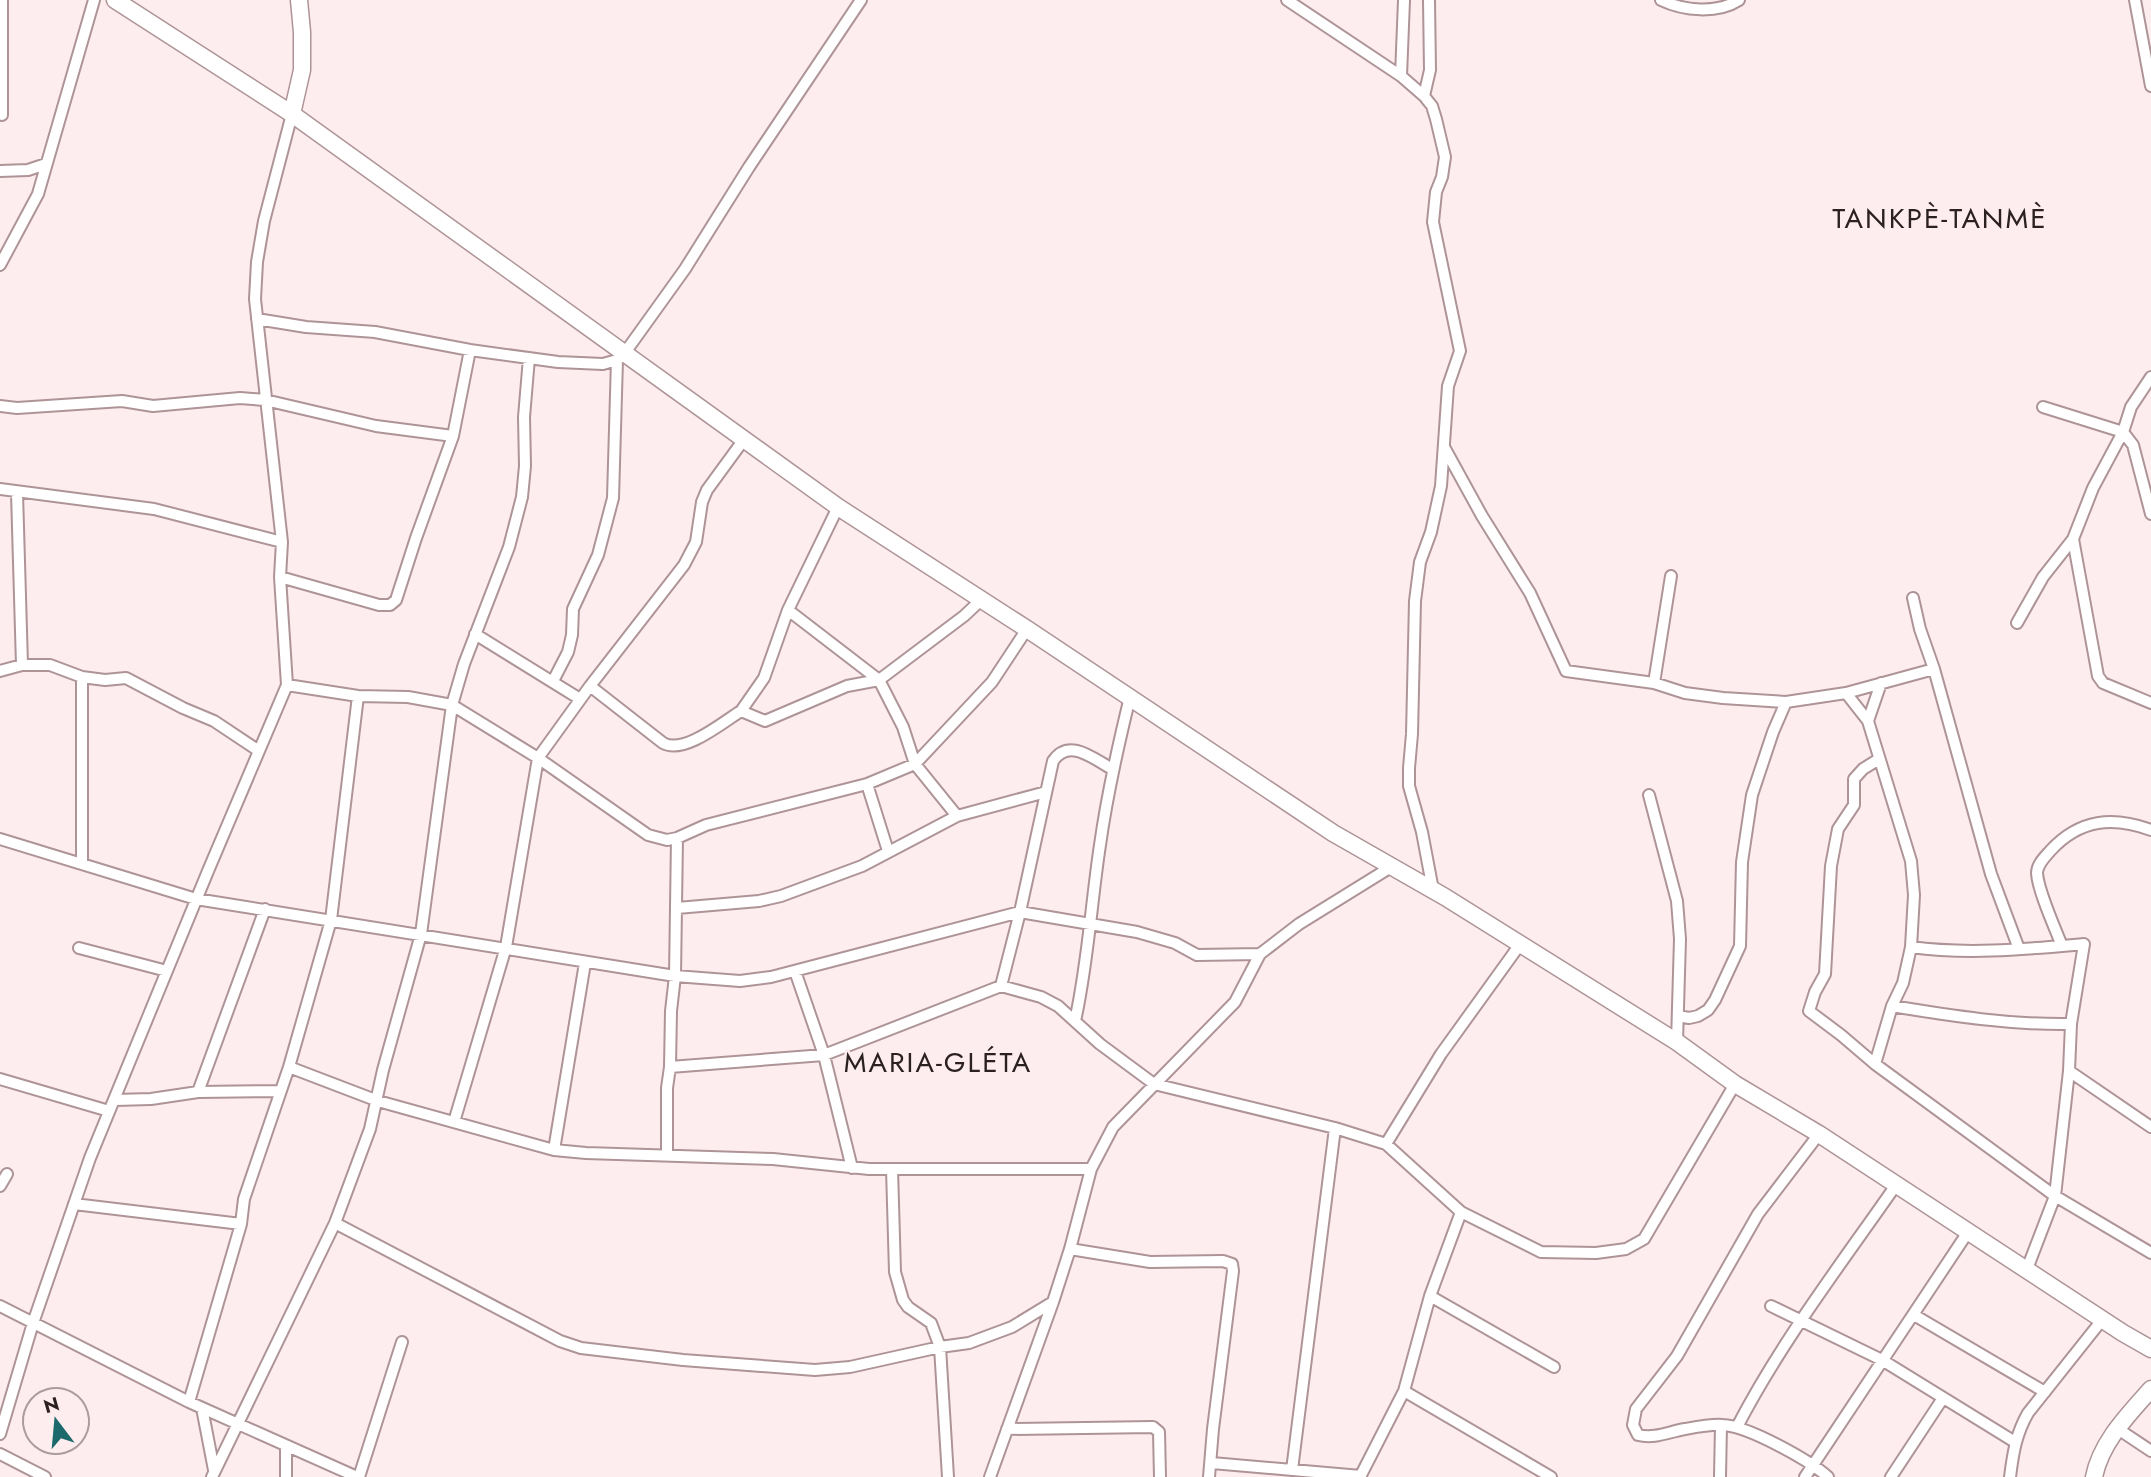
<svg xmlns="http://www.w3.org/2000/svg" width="2151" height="1477" font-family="Jost,sans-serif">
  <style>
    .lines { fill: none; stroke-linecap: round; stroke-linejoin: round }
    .street-casing { stroke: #ae9497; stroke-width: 14 }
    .secondary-casing { stroke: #ae9497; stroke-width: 19 }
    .street { stroke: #fff; stroke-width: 10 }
    .secondary { stroke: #fff; stroke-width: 16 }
    .labels { text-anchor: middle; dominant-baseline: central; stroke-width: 5; stroke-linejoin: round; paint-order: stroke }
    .quarter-label { font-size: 28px; letter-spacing: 2px; fill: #2b2122; stroke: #feedef }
  </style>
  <rect width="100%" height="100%" fill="#feedef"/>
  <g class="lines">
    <defs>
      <path id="street" d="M2 0V115
        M1287 0 1401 76 1424 96 1432 106 1436 119 1445 157 1442 177 1436 192 1433 222 1460 351 1448 386 1441 486 1431 532 1420 562 1415 601 1412 734 1409 768V786L1422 832 1433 890
        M1661 0C1684 11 1717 14 1739 0
        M2135 0 2151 86
        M1401 76 1404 0
        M1424 96 1430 70 1429 0
        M0 171 28 170 46 164
        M0 265 38 194 94 0
        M257 319 306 327 375 332 470 350 558 362 603 364 617 360 624 354 685 269 749 167 861 0
        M2151 377 2131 407 2123 432 2133 445 2151 514
        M0 406 17 408 122 401 153 406 240 398 265 400 376 426 453 436
        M1444 447 1482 516 1530 593 1566 671 1654 683 1685 693 1723 698 1786 702 1846 693 1934 669 1991 874 2019 949
        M0 489 154 509 282 542
        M17 493 22 665
        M2073 539 2098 676 2103 683 2151 703
        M280 577 379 605H390L396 600 416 538 453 436 470 350
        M1913 598 1920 629 1934 669
        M788 610 879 680 903 727 915 764 957 816
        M2017 623 2043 577 2073 539 2093 488 2123 432 2043 407
        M475 634 580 699
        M0 671 22 665H50L82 677 105 680 126 678 183 708 214 721 259 751
        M553 681 568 652 572 635 573 609 598 555 613 498 617 360
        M1654 683 1671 576
        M1881 683 1868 721 1911 861 1914 895 1911 947 1903 983 1892 1006 1875 1064 2055 1196 2151 1253
        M287 685 358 696 408 697 452 705 538 758 648 835 667 840 677 838 706 825 867 784 915 764 992 682 1027 629
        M590 686 663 743C684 755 723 722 741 711L765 721 847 686 879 680 964 616 981 600
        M1846 693 1868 721
        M741 711 764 678 788 610 838 507
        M867 784 888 851
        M1649 795 1677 901 1680 939 1677 1042
        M0 839 196 899 675 976 740 981 771 977 1020 912 1137 932 1175 943 1197 955 1260 954
        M82 863V677
        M677 908 759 901 781 896 862 866 957 816 1046 792
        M2062 946C2055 928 2038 891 2037 873 2037 864 2045 857 2051 850 2080 819 2113 816 2151 830
        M1911 947C1969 955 2027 949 2084 944L2071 1024 2069 1071 2055 1196 2027 1269
        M79 948 167 971
        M795 971 824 1055 852 1168
        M1001 986 1020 912 1053 761C1069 737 1094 759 1112 769
        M1892 1006C1952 1016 2010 1025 2071 1024
        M1678 1016 1689 1018 1698 1016 1708 1010 1715 1000 1740 946 1742 862 1752 795 1773 732 1786 702
        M1075 1021C1088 963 1091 904 1100 845 1107 795 1118 746 1130 697
        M1875 1064 1841 1035 1809 1011 1815 992 1825 974 1831 866 1838 829 1854 805V779L1863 769 1879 759
        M289 1067 378 1101 554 1150 586 1153 773 1159 869 1169H1091
        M670 1067 824 1055 1001 986 1041 997 1058 1006 1100 1044 1154 1084 1335 1128 1386 1144 1461 1212 1541 1252 1596 1253 1626 1249 1644 1239 1735 1084
        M2069 1071 2151 1127
        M0 1079 109 1111
        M198 1092 265 909
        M115 1100 151 1099 198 1092 280 1091
        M454 1122 506 947 538 758 590 686 684 565 696 542 702 502 707 490 745 438
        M1819 1134 1758 1214 1677 1356 1636 1409 1633 1425 1638 1435C1655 1439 1668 1432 1685 1429 1696 1427 1711 1424 1723 1425 1748 1426 1809 1460 1828 1477
        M1386 1144 1441 1054 1521 943
        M554 1150 585 963
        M667 1155V1088L670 1067 671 1011 675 976 677 838
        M892 1169 895 1272 903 1300 908 1307 931 1323 940 1347 948 1477
        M0 1186 7 1174
        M74 1204 241 1224
        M335 1223 560 1341 581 1348 683 1360 815 1370 850 1367 940 1347 969 1343 1012 1327 1053 1302
        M1070 1249 1150 1262 1223 1261 1232 1264 1233 1271 1213 1429 1209 1477
        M1430 1296 1554 1367
        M0 1306 189 1402 357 1477
        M1771 1306 1882 1360 2015 1442
        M1914 1315 2045 1392
        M1404 1391 1551 1477
        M189 1402 241 1224 244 1199 289 1067 331 920 358 696
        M202 1408 214 1470
        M1737 1427C1781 1342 1841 1264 1896 1185
        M1007 1429 1153 1427 1159 1432 1160 1477
        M2118 1429 2151 1451
        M0 1434 33 1323 90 1158 208 871 287 685 280 577 282 542 255 299 257 262 264 221 292 114
        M286 1446V1477
        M0 1454 45 1477
        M1212 1463 1361 1476
        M1292 1470 1335 1128
        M212 1477 335 1223 370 1129 383 1070 421 934 452 705 464 664 509 547 522 497 525 466 524 417 529 358
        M359 1477 402 1342
        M990 1477 1053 1302 1070 1249 1091 1169 1113 1127 1235 1002 1260 954 1299 924 1391 867
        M1360 1477 1404 1391 1430 1296 1461 1212
        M1720 1477 1721 1425
        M1805 1477 1968 1232
        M1891 1477 1943 1398
        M2010 1477C2013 1453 2016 1434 2028 1413L2102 1320"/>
      <path id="secondary" d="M115 0 292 114 838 507 1027 629 1333 833 1445 897 1677 1042 1735 1084 1819 1134 2123 1333 2151 1349
        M292 114 302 70V32L299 0
        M2094 1477C2101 1442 2128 1415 2151 1389"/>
    </defs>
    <use href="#street" class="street-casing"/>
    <use href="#secondary" class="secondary-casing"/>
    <use href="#street" class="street"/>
    <use href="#secondary" class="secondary"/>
  </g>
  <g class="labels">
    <g class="quarter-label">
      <text x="1940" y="218">TANKPÈ-TANMÈ</text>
      <text x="938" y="1062">MARIA-GLÉTA</text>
    </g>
  </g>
  <g transform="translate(56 1421) rotate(344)"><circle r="33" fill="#feedef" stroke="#aa9b9d" stroke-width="2"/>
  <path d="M0-5L12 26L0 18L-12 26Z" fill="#1c696c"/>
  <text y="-10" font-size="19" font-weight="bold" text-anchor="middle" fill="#2b2122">N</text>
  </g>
</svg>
